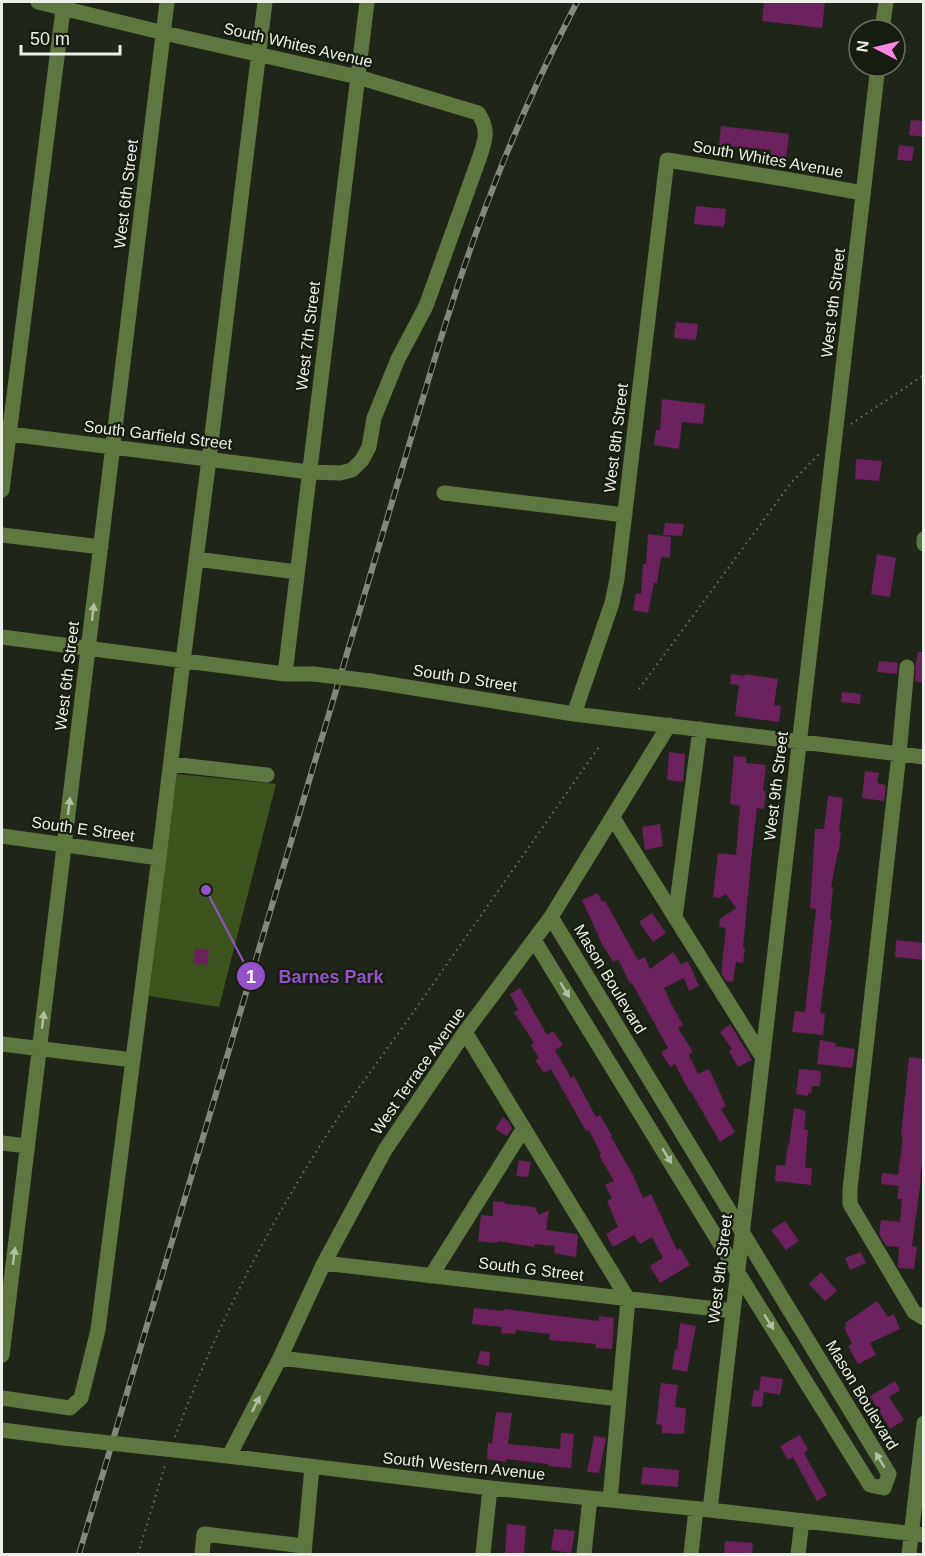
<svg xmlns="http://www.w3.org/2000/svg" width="925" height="1556" font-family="Helvetica,sans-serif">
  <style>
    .green { fill: #3d541e }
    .building { fill: #6a215c }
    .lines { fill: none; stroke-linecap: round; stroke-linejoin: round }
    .path { stroke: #6d7368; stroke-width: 2; stroke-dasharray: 1.5 4.5; stroke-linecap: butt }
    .minor { stroke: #5e7741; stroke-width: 15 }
    .rail-casing { stroke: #83897e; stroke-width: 6 }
    .rail { stroke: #161c0f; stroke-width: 4; stroke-dasharray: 11; stroke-linecap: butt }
    .minor-bridge { stroke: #5e7741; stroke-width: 15 }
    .oneway { fill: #b3bfa5 }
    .labels { text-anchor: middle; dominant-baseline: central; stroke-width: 4.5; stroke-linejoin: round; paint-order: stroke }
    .street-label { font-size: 16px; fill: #ebefe7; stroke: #161c0f }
    .leader { fill: none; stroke: #9153c7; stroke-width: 2 }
    .callout-dot { fill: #9153c7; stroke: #161c0f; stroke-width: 2 }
    .mark-label { font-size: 18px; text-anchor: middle; font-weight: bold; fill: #fff }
    .callout-label { font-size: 18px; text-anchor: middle; font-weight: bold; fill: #9153c7; stroke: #161c0f; stroke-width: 4.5; stroke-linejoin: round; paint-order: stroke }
  </style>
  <rect width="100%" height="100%" fill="#1f2619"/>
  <path class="green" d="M177 774 276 784 219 1007 149 996Z"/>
  <path class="building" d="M764 2H825L822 28 762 21Z
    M911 120 924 121V137L909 135Z
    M721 126 789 134 786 160 770 158 771 150 719 145Z
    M899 145 914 147 912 161 897 160Z
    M696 206 726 209 724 227 694 224Z
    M676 322 698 324 696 340 674 338Z
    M662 399 705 404 703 424 682 422 679 449 654 445 656 430H660Z
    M856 459 882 461 879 481 855 479Z
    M665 523 684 524 682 536 663 535Z
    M648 534 671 537 670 558 661 557 657 583H654L648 613 633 610 636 593 641 594 643 564H646Z
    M877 554 896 558 890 597 871 594Z
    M918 652H924V683L915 681 916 664Z
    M879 661 898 663 897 674 877 672Z
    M731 674 745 676V674L778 679 774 705 781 706 779 722 735 716 739 685 730 684Z
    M842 692 861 694 860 704 841 702Z
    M669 752 685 754 683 782 667 780Z
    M734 756 746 757V763L766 765 763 791H766L764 809 757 808 752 852 743 947 745 948 743 963 736 962 733 982 726 981 721 973 726 928 719 927 720 919 736 908 726 894 719 898 713 897 718 853 736 855 740 806 730 804Z
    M865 771 879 773 877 783 886 785 884 801 862 798Z
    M828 796 843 798 839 831H841L839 851H838L831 887H833L830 920H832L820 1013 825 1014 823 1035 792 1032 795 1011 805 1012 816 909 810 908 815 829H824Z
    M660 824 663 846 645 850 642 827Z
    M598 893 602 902 605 901 638 960 645 957 650 969 673 952 681 964 688 961 699 986 689 991 684 978 664 988 669 998H668L683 1025 678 1028 693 1052 689 1055 698 1074 709 1069 726 1106 721 1109 735 1132 720 1142 690 1090 689 1091 675 1064 670 1067 661 1052 668 1048 632 983 630 984 618 959 613 962 602 944 582 900Z
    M652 913 666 933 653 942 639 922Z
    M896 940 924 943V960L895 957Z
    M195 948 209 950 207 965 193 963Z
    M520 988 547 1035 553 1031 563 1045 555 1050 571 1078 574 1076 596 1117 600 1115 612 1136 611 1137 632 1173 643 1198 651 1194 677 1250 680 1248 690 1265 660 1283 650 1266 663 1258 652 1237 640 1244 634 1235 613 1247 606 1234 618 1227 607 1201 612 1198 605 1185 614 1181 599 1155 601 1154 589 1130 586 1131 551 1069 544 1073 535 1060 539 1058 531 1045 534 1043 514 1012 518 1010 510 994Z
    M730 1024 752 1060 738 1067 729 1051 732 1049 720 1032Z
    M820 1040 836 1043 835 1046 855 1049 852 1068 817 1064Z
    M909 1057 924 1059V1146L920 1179H921L912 1246 917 1247 914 1269 899 1268 898 1266 899 1247 886 1246 879 1234 881 1220 900 1222 902 1199H897L899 1186 881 1184 882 1173 898 1175 903 1137 901 1136Z
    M799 1069 821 1071 820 1086H812L811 1093H808V1096L796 1094Z
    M794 1108 806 1111 804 1129 808 1130 805 1168H812L811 1185 775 1181 776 1165 785 1166 788 1144 789 1145Z
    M503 1117 507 1120 512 1128 507 1136 495 1129Z
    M519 1160 531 1162 528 1177 516 1176Z
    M493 1201 505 1202V1204L535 1207 539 1215 549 1210 546 1230 577 1234 578 1236 576 1257 554 1253 555 1246 535 1244 534 1247 497 1241V1243L478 1241 481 1215 493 1216Z
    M785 1221 799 1241 786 1250 771 1230Z
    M861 1252 866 1263 850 1270 845 1258Z
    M821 1272 837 1291 825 1301 809 1284Z
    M877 1301 888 1317 894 1314 900 1329 870 1343 876 1355 858 1364 848 1346 852 1344 844 1327H847L845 1323Z
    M474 1308 504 1311V1309L599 1321V1316L614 1318 612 1349 595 1348 596 1344 549 1340 550 1334 516 1330 515 1334 501 1333 502 1327 472 1324Z
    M680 1323 696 1326 687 1372 672 1369 675 1349 677 1350Z
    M480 1351 490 1352 489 1366 477 1364Z
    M761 1376 783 1379 780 1395 764 1392 762 1407 751 1406 754 1390 759 1391Z
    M895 1381 900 1390 889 1397 904 1420 890 1429 870 1396Z
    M661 1383 678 1385 675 1407 686 1408 684 1434 662 1433V1425L656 1424Z
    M496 1412 512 1413 508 1444 560 1449 561 1433 574 1434 571 1468 548 1466V1464L506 1459V1462L487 1459 488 1443 492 1444Z
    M800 1435 808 1450 804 1453 827 1495 817 1501 793 1457 788 1460 780 1446Z
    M594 1436 606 1438 599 1473 587 1472Z
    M643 1467 679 1470 678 1487 641 1484Z
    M507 1524 526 1526 524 1554H505Z
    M554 1529 575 1531 571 1553 551 1550Z
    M725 1541 753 1543 752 1554H724Z"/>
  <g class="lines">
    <path class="path" d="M851 424 924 375
      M639 689 791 483 819 454
      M175 1437C215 1329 268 1226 330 1130 358 1087 390 1046 419 1004 480 917 540 831 601 744
      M138 1554 166 1462"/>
    <path class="minor" d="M882 30 886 2
      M2 433 309 472 340 473 352 470 362 460 369 447 374 418 398 359 426 306 479 159C485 140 490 131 478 113L358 77 164 33 38 2
      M2 490 64 2
      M444 493 625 515
      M2 535 101 547
      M924 539V544
      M196 559 297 572
      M2 637 285 674H314
      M907 667 899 754 850 1189V1204L914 1312 924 1318
      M285 674 367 2
      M370 681 574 714 924 757
      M574 714 612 603 617 579 667 160 785 179 863 193
      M171 764 267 775
      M613 818 763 1058
      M2 836 159 858
      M675 918 700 729
      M534 940 738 1273 870 1485 884 1488 889 1474 551 917
      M465 1032 628 1299 610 1500
      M2 1044 133 1060
      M2 1143 27 1146
      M324 1263 733 1311
      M431 1276 524 1128
      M2 1355 167 2
      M280 1358 619 1399
      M2 1398 70 1408 81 1398 98 1330 159 858 183 661 209 459 265 2
      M2 1430 64 1438
      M202 1453 490 1488 710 1510 924 1535
      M229 1456 280 1358 324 1263 385 1150 465 1032 551 917 669 725
      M710 1510 878 66
      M202 1554 204 1534 304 1546
      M304 1554 312 1467
      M483 1554 490 1488
      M584 1554 590 1498
      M691 1554 696 1509
      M798 1554 802 1521
      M909 1554 924 1423"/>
    <defs>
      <path id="rail" d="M79 1554 409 445C434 360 459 275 491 193 516 127 545 64 577 2"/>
    </defs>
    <use href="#rail" class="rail-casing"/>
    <use href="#rail" class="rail"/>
    <path class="minor-bridge" d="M314 674 370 681
      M64 1438 202 1453"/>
  </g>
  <defs><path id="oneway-solid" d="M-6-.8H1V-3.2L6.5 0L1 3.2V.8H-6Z" transform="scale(1.5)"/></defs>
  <g class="oneway">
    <use href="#oneway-solid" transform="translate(93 612) rotate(-83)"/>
    <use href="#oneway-solid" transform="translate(69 806) rotate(-83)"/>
    <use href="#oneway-solid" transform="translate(565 990) rotate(59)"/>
    <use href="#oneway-solid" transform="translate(43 1020) rotate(-83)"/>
    <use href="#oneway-solid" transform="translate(667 1156) rotate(59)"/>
    <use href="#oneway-solid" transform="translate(14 1256) rotate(-83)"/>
    <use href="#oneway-solid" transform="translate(769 1322) rotate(58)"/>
    <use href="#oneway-solid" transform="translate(256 1404) rotate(-63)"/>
    <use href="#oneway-solid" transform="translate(880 1460) rotate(-121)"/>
  </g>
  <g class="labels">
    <g class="street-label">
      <text transform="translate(298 45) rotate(13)">South Whites Avenue</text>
      <text transform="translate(768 159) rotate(10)">South Whites Avenue</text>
      <text transform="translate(126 194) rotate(-83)">West 6th Street</text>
      <text transform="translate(833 303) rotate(-83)">West 9th Street</text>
      <text transform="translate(308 336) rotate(-83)">West 7th Street</text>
      <text transform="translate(158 435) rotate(7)">South Garfield Street</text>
      <text transform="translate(616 438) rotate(-83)">West 8th Street</text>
      <text transform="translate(67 676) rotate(-83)">West 6th Street</text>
      <text transform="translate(465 678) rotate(9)">South D Street</text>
      <text transform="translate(776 786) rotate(-83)">West 9th Street</text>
      <text transform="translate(83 829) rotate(8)">South E Street</text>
      <text transform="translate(610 979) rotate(59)">Mason Boulevard</text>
      <text transform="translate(418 1071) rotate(-55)">West Terrace Avenue</text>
      <text transform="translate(531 1269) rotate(7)">South G Street</text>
      <text transform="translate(720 1269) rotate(-83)">West 9th Street</text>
      <text transform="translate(862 1395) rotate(59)">Mason Boulevard</text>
      <text transform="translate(464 1466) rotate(6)">South Western Avenue</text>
    </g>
  </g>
  <path class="leader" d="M206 890L251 976"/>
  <g class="callout-dot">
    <circle cx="206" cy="890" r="6"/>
    <circle cx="251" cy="976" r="15"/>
  </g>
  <g class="mark-label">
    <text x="251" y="983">1</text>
  </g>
  <g class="callout-label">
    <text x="331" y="983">Barnes Park</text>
  </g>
  <rect width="925" height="1556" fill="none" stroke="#ebefe7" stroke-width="6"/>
  <g transform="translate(877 48) rotate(277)"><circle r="28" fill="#161c0f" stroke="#6b7065" stroke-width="1.5"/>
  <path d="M0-4.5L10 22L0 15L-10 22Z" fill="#fd86e2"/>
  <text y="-9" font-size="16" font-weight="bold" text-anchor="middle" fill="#ebefe7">N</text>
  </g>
  <path d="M21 45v9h99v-9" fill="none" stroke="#ebefe7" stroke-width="3"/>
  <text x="30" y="45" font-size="18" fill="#ebefe7" stroke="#161c0f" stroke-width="4.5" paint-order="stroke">50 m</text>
</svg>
